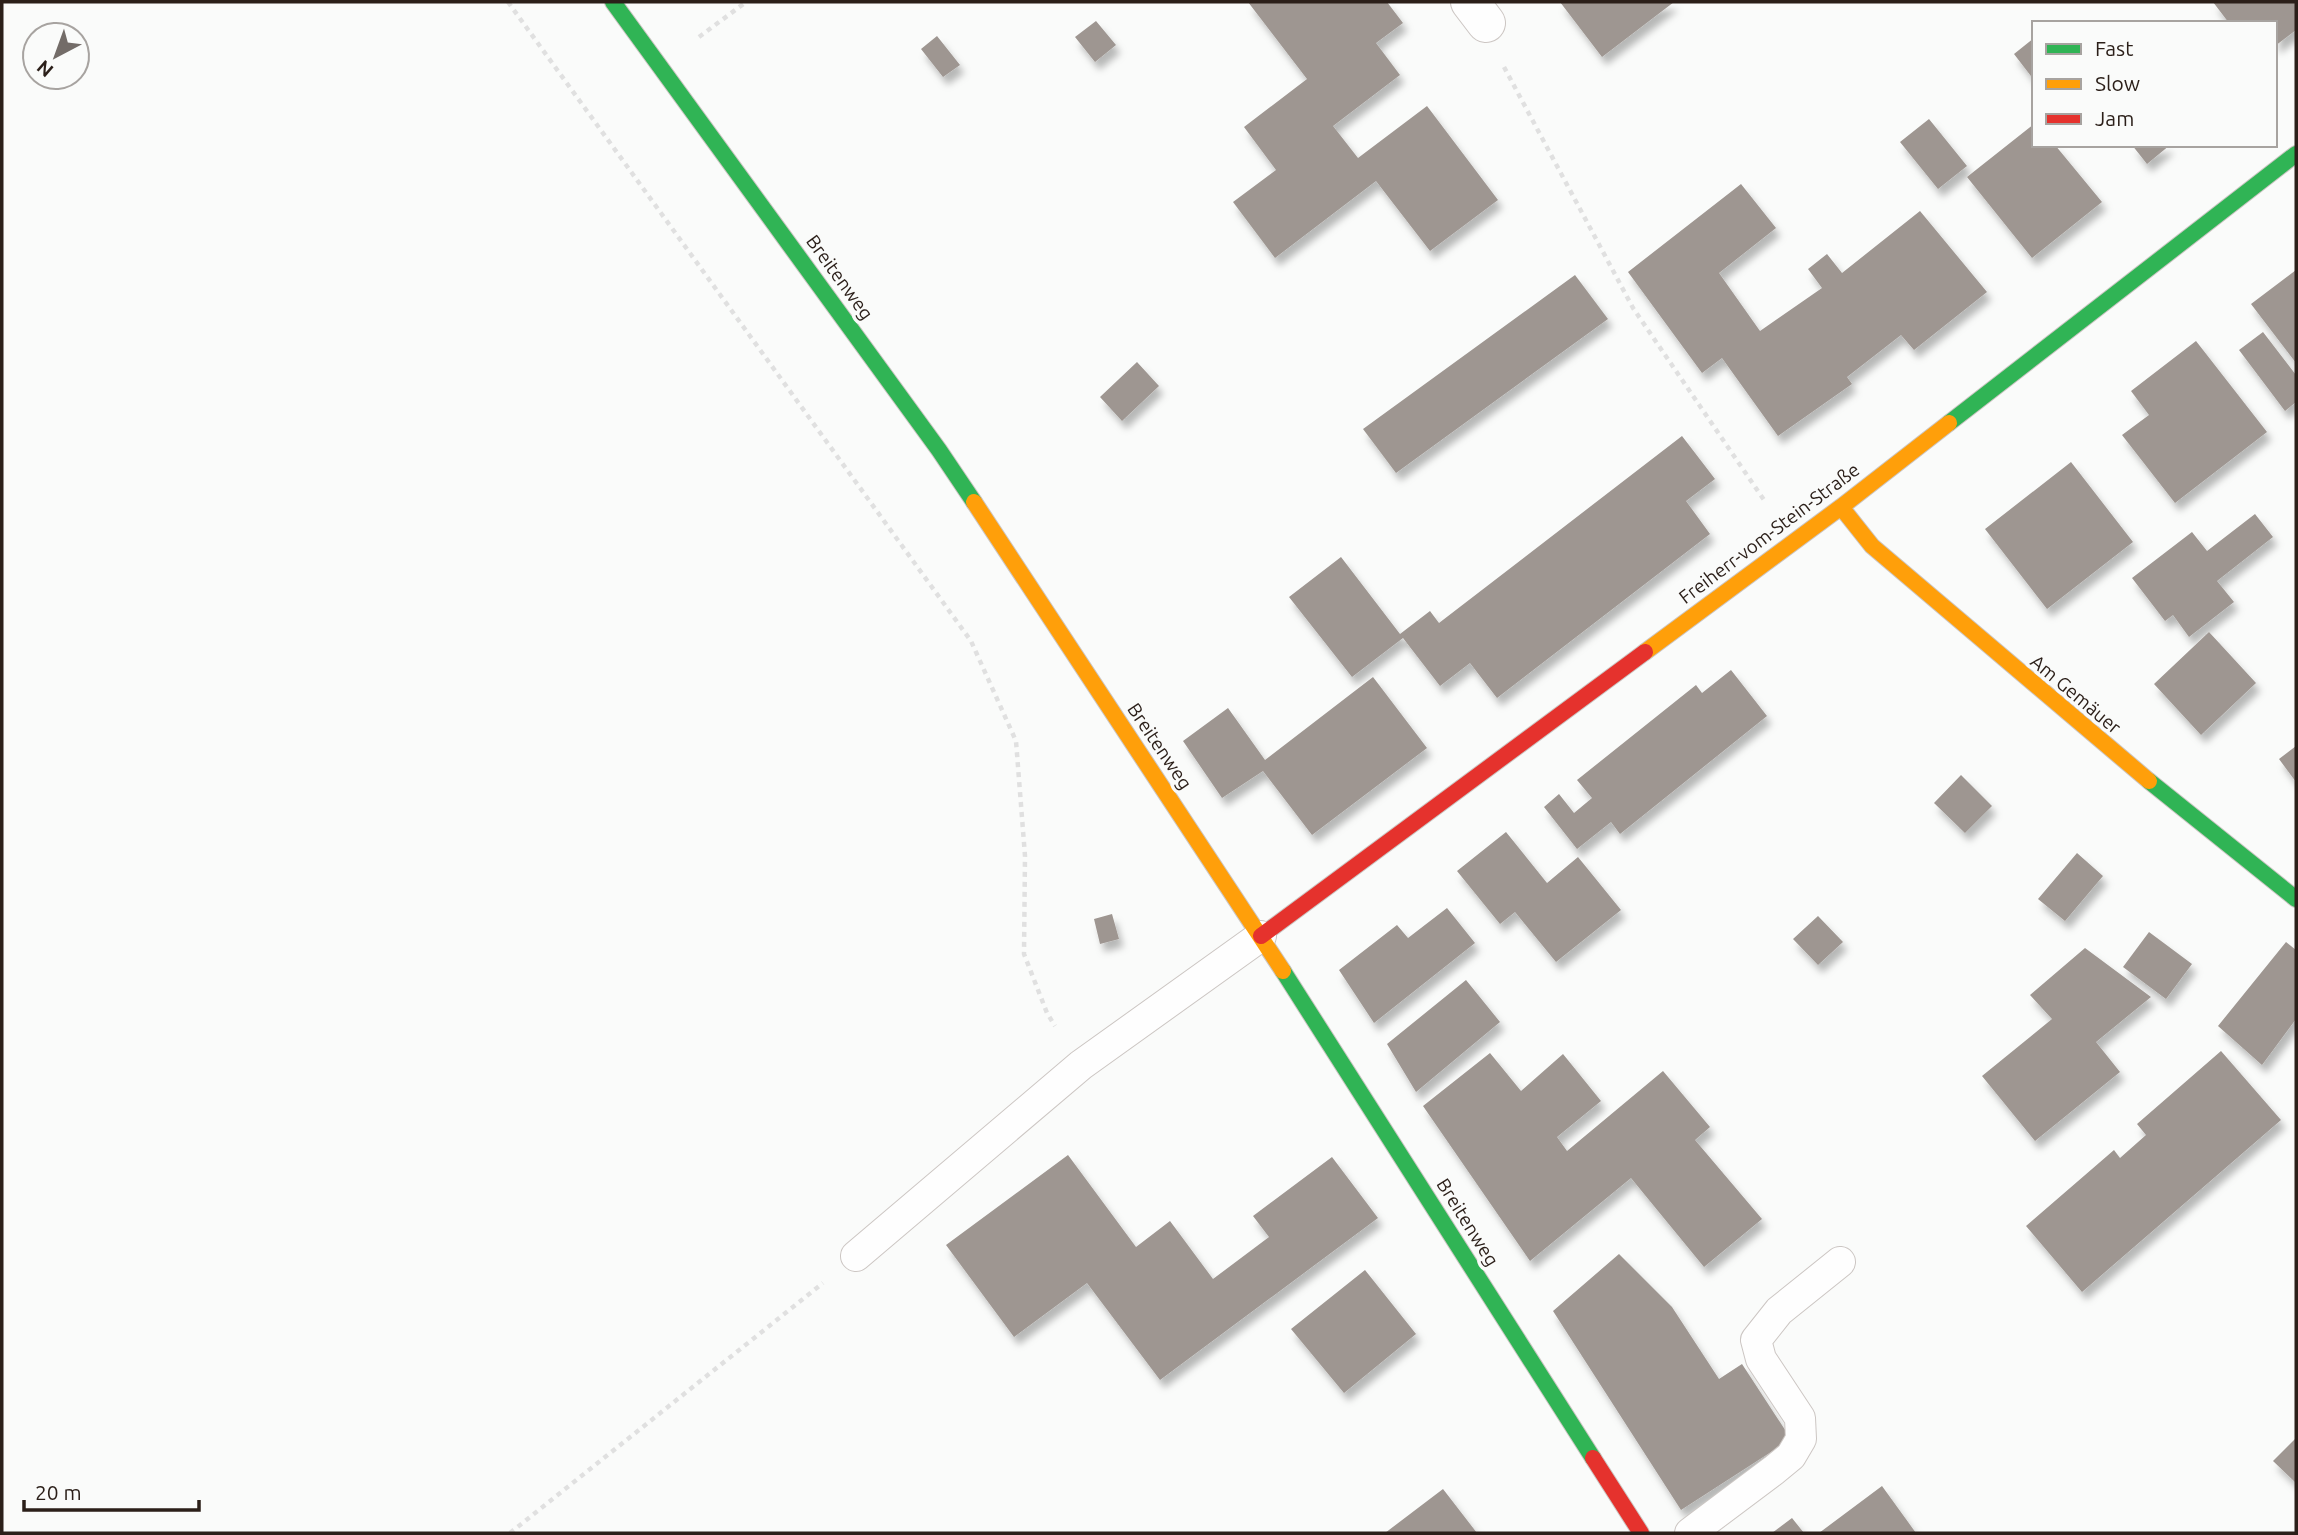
<svg xmlns="http://www.w3.org/2000/svg" width="2298" height="1535" font-family="Ubuntu,sans-serif">
  <style>
    .building { fill: #9e9691; filter: url(#shadow) }
    .lines { fill: none; stroke-linecap: round; stroke-linejoin: round }
    .lane-casing { stroke: #ccc6c3; stroke-width: 32 }
    .street-casing { stroke: #ccc6c3; stroke-width: 40 }
    .fast-casing { stroke: #ccc6c3; stroke-width: 18 }
    .slow-casing { stroke: #ccc6c3; stroke-width: 18 }
    .jam-casing { stroke: #ccc6c3; stroke-width: 18 }
    .path { stroke: #e0e0e0; stroke-width: 4.5; stroke-dasharray: 5 5; stroke-linecap: butt }
    .lane { stroke: #fefefe; stroke-width: 30 }
    .street { stroke: #fefefe; stroke-width: 38 }
    .fast { stroke: #30b455; stroke-width: 16 }
    .slow { stroke: #ff9f0a; stroke-width: 16 }
    .jam { stroke: #e5322d; stroke-width: 16 }
    .labels { text-anchor: middle; dominant-baseline: central; stroke-width: 7; stroke-linejoin: round; paint-order: stroke }
    .street-label { font-size: 19px; fill: #2b1f19; stroke: #fafbfa }
  </style>
  <defs>
    <filter id="shadow"><feDropShadow dx="4.5" dy="8" stdDeviation="3.5" flood-color="#0004"/></filter>
  </defs>
  <rect width="100%" height="100%" fill="#fafbfa"/>
  <path class="building" d="M1248 2H1387L1403 23 1376 43 1400 75 1333 126 1358 158 1427 106 1498 200 1430 251 1376 181 1275 258 1233 202 1276 170 1244 127 1307 79Z
    M1560 2H1674L1602 57Z
    M2213 2H2296V30L2275 46V23H2229Z
    M1096 21 1116 45 1095 62 1075 37Z
    M937 36 960 65 943 77 921 49Z
    M2034 38V80L2014 54Z
    M1929 119 1967 166 1938 189 1900 142Z
    M2034 124V145H2055L2102 202 2032 258 1967 177Z
    M2132 145H2170L2147 164Z
    M1741 184 1776 228 1719 273 1760 331 1822 288 1808 269 1827 254 1842 273 1920 211 1987 292 1914 350 1901 335 1847 377 1852 384 1778 436 1722 358 1702 373 1628 272Z
    M2296 270V363L2251 304Z
    M1575 275 1608 319 1396 473 1363 429Z
    M2263 332 2296 375V402L2285 411 2239 350Z
    M2196 341 2267 432 2175 503 2122 435 2149 415 2131 391Z
    M1137 362 1159 386 1122 421 1100 397Z
    M1682 436 1715 479 1686 501 1710 534 1497 698 1470 663 1440 686 1403 638 1352 677 1289 597 1341 557 1400 634 1430 611 1439 623Z
    M2071 462 2133 542 2047 609 1985 529Z
    M2255 514 2273 537 2217 581 2234 602 2189 637 2173 615 2165 621 2132 578 2192 532 2207 551Z
    M2209 632 2256 683 2201 735 2154 684Z
    M1731 670 1767 716 1620 834 1611 822 1577 849 1544 807 1559 794 1574 813 1592 798 1577 780 1696 685 1702 693Z
    M1373 677 1427 748 1312 835 1263 771 1222 798 1183 741 1228 708 1265 760Z
    M2296 746V782L2279 759Z
    M1961 775 1992 806 1965 833 1934 803Z
    M1506 832 1547 883 1578 857 1621 910 1556 962 1515 912 1500 924 1457 871Z
    M2077 853 2103 876 2065 921 2038 899Z
    M1447 908 1475 943 1374 1023 1339 970 1397 925 1408 938Z
    M1112 914 1119 939 1100 944 1094 919Z
    M1818 916 1843 942 1818 965 1793 939Z
    M2149 932 2192 964 2166 999 2123 967Z
    M2286 942 2296 950V1019L2262 1065 2218 1026Z
    M2085 948 2151 997 2096 1042 2120 1072 2035 1141 1982 1076 2052 1019 2030 995Z
    M1466 980 1500 1022 1416 1092 1387 1044Z
    M2221 1051 2281 1120 2082 1292 2026 1226 2114 1150 2120 1158 2146 1135 2137 1124Z
    M1490 1053 1521 1091 1563 1054 1601 1101 1557 1137 1567 1151 1663 1071 1710 1127 1695 1140 1762 1219 1704 1267 1631 1178 1530 1261 1423 1106Z
    M1068 1155 1136 1247 1170 1221 1213 1279 1269 1237 1253 1216 1332 1157 1378 1218 1160 1380 1087 1283 1014 1337 946 1245Z
    M1619 1254 1672 1307 1719 1379 1742 1364 1791 1439 1681 1510 1553 1311Z
    M1365 1270 1416 1334 1344 1393 1291 1329Z
    M2296 1438V1483L2273 1461Z
    M1882 1486 1916 1533H1819Z
    M1443 1489 1477 1533H1385Z
    M1792 1518 1804 1533H1772Z"/>
  <g class="lines">
    <defs>
      <path id="lane" d="M856 1256 1081 1065 1261 936
        M1690 1533 1774 1470 1791 1456 1801 1439 1800 1418 1761 1359 1756 1340 1779 1311 1840 1262"/>
      <path id="street" d="M1470 2 1486 23"/>
      <path id="fast" d="M613 2 939 450 974 502
        M1949 423 2296 154
        M2149 781 2296 899
        M1283 971 1593 1458"/>
      <path id="slow" d="M974 502 1283 971
        M1841 507 1872 546 2149 781
        M1645 652 1841 507 1949 423"/>
      <path id="jam" d="M1261 936 1645 652
        M1593 1458 1641 1533"/>
    </defs>
    <use href="#lane" class="lane-casing"/>
    <use href="#street" class="street-casing"/>
    <use href="#fast" class="fast-casing"/>
    <use href="#slow" class="slow-casing"/>
    <use href="#jam" class="jam-casing"/>
    <path class="path" d="M508 2 971 641 1016 741 1025 856 1024 954 1047 1013 1055 1026
      M699 37 746 2
      M1504 67 1633 308 1764 500
      M510 1533 823 1283"/>
    <use href="#lane" class="lane"/>
    <use href="#street" class="street"/>
    <use href="#fast" class="fast"/>
    <use href="#slow" class="slow"/>
    <use href="#jam" class="jam"/>
  </g>
  <g class="labels">
    <g class="street-label">
      <text transform="translate(840 277) rotate(54)">Breitenweg</text>
      <text transform="translate(1769 533) rotate(-37)">Freiherr-vom-Stein-Straße</text>
      <text transform="translate(2076 694) rotate(40)">Am Gemäuer</text>
      <text transform="translate(1160 746) rotate(56)">Breitenweg</text>
      <text transform="translate(1468 1222) rotate(58)">Breitenweg</text>
    </g>
  </g>
  <rect width="2298" height="1535" fill="none" stroke="#2b1f19" stroke-width="7"/>
  <rect x="2032" y="21" width="245" height="126" fill="#fafbfa" stroke="#a7a3a0" stroke-width="2"/>
  <rect x="2046" y="44" width="35" height="10" fill="#30b455" stroke="#a7a3a0" stroke-width="2"/>
  <text x="2095" y="56" font-size="21" fill="#2b1f19">Fast</text>
  <rect x="2046" y="79" width="35" height="10" fill="#ff9f0a" stroke="#a7a3a0" stroke-width="2"/>
  <text x="2095" y="91" font-size="21" fill="#2b1f19">Slow</text>
  <rect x="2046" y="114" width="35" height="10" fill="#e5322d" stroke="#a7a3a0" stroke-width="2"/>
  <text x="2095" y="126" font-size="21" fill="#2b1f19">Jam</text>
  <g transform="translate(56 56) rotate(221)"><circle r="33" fill="#fafbfa" stroke="#a7a3a0" stroke-width="2"/>
  <path d="M0-5L12 26L0 18L-12 26Z" fill="#736c68"/>
  <text y="-10" font-size="19" font-weight="bold" text-anchor="middle" fill="#2b1f19">N</text>
  </g>
  <path d="M24 1500v10h175v-10" fill="none" stroke="#2b1f19" stroke-width="3.5"/>
  <text x="35" y="1500" font-size="21" fill="#2b1f19" stroke="#fafbfa" stroke-width="5" paint-order="stroke">20 m</text>
</svg>
